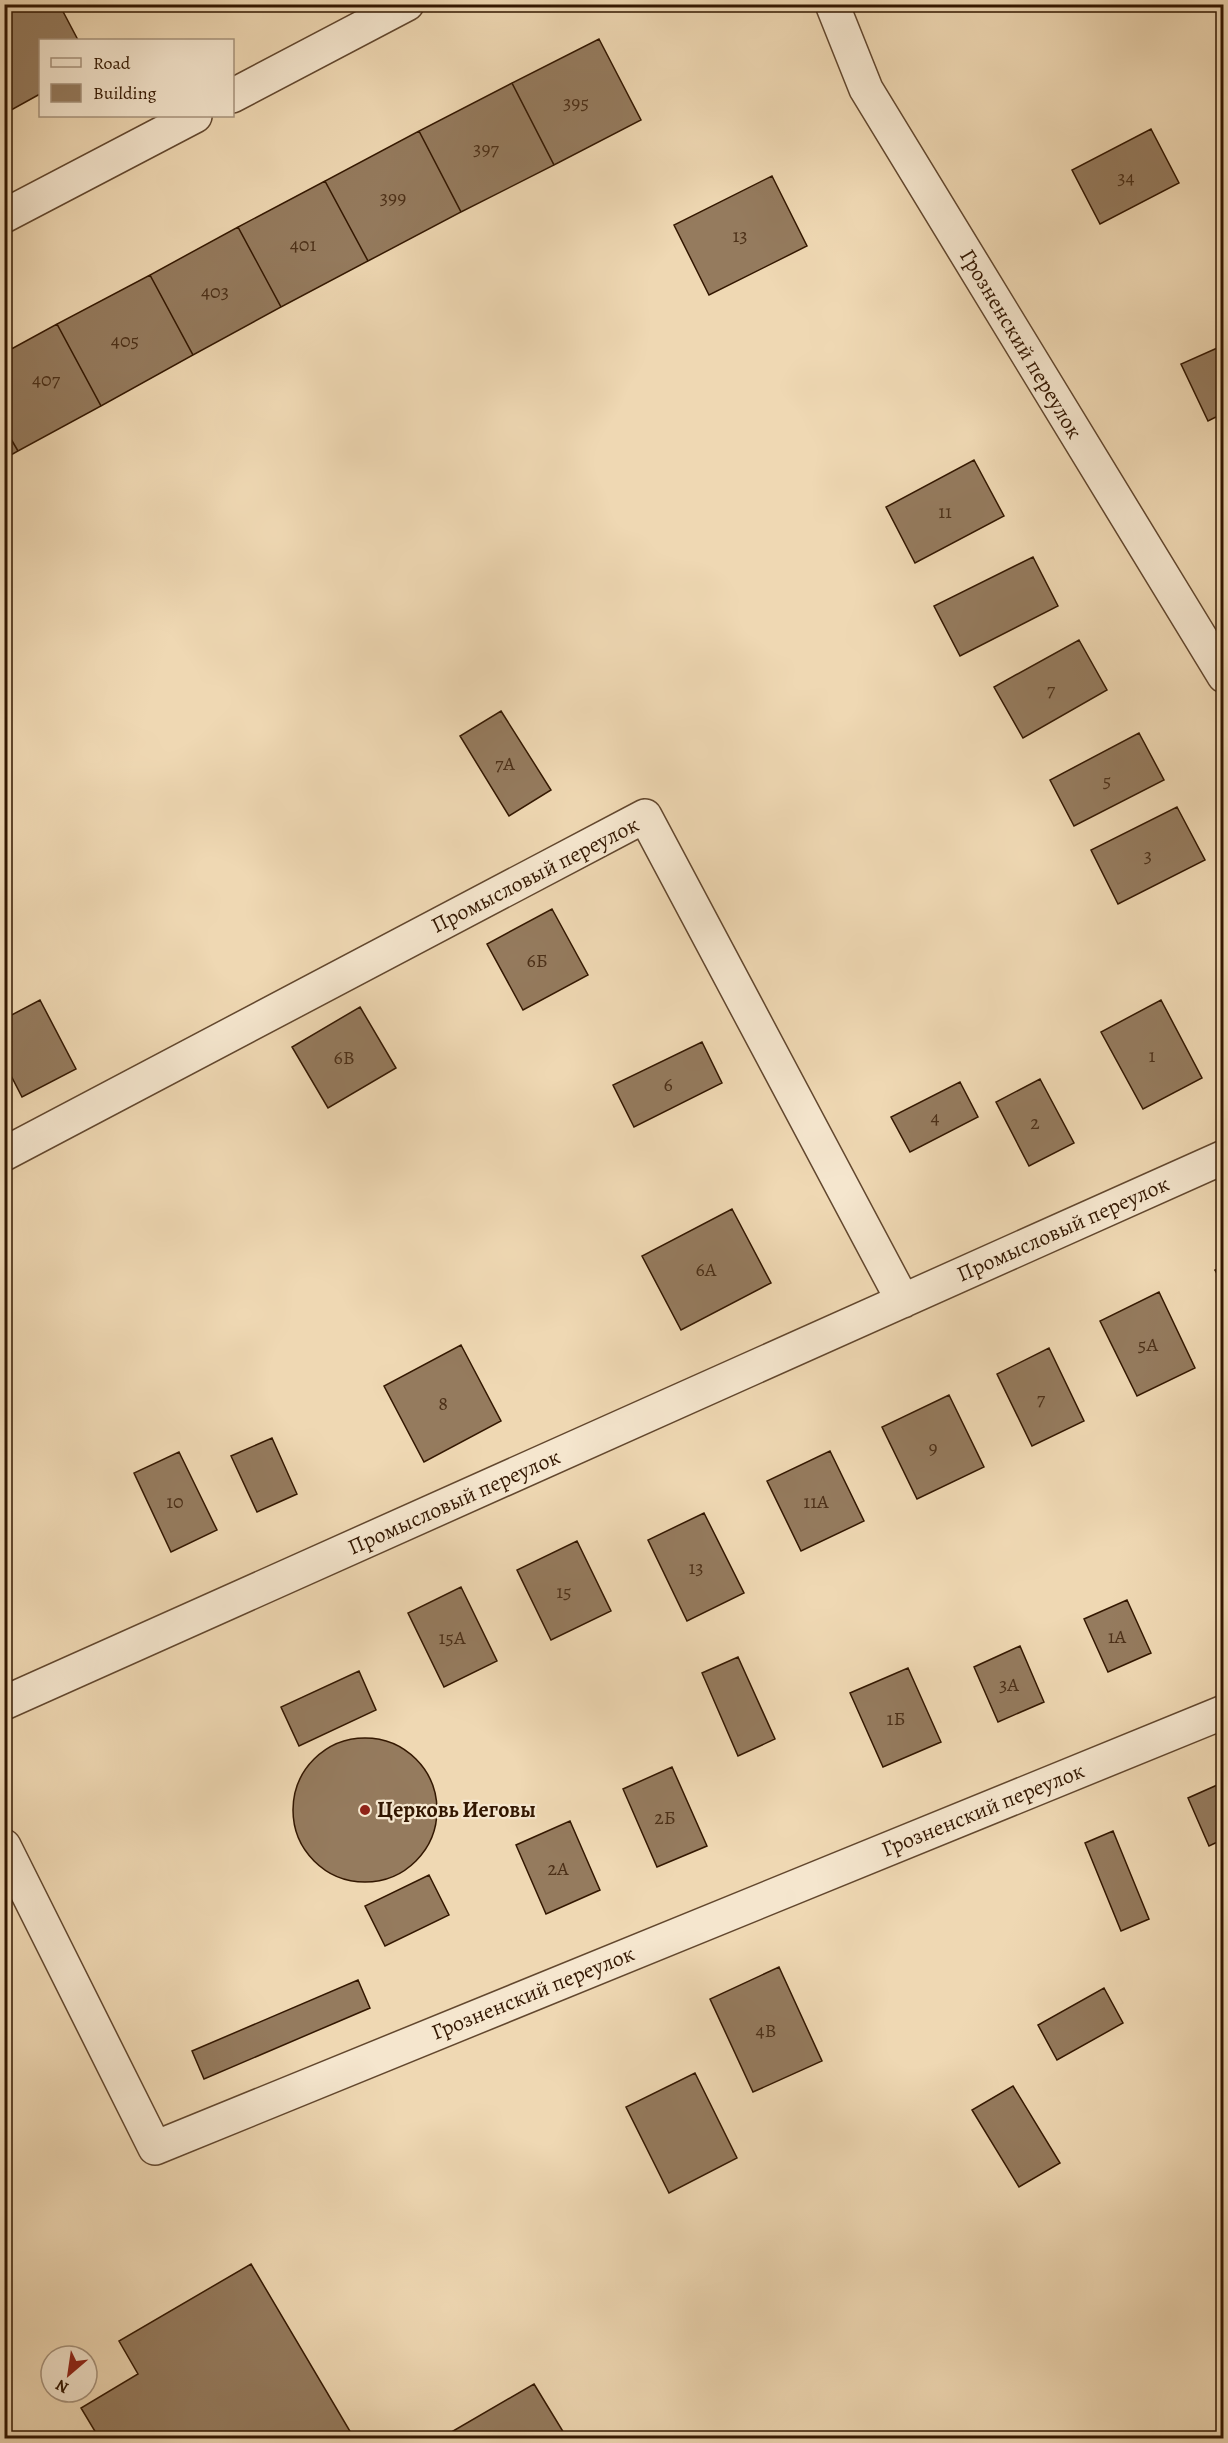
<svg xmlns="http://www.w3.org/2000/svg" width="1228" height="2443" font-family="Alegreya,serif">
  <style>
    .building { fill: #957b5e; stroke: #331701; stroke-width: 1.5 }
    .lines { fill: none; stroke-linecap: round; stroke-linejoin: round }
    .street-casing { stroke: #62472e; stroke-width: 36 }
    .street { stroke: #f5e6ce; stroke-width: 33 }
    .poi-dot { fill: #8f2418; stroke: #f5e6ce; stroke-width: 2 }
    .labels { text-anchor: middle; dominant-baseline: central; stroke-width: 4.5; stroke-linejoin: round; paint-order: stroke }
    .number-label { font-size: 20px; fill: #4c3018 }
    .street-label { font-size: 22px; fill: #331701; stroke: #f5e6ce }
    .poi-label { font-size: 22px; font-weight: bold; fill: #331701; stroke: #f5e6ce; text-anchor: start }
  </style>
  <rect width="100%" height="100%" fill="#efd8b3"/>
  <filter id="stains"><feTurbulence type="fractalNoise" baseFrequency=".00333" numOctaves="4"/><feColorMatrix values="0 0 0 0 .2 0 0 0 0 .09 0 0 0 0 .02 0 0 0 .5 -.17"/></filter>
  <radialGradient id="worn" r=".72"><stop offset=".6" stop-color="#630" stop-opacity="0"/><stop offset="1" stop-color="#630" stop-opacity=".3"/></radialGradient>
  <path class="building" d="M9 4H59L78 40H40V94L4 114V7Z
    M599 39 641 120 554 165 512 83Z
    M512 83 554 165 461 212 419 131Z
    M1151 129 1179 183 1100 224 1072 170Z
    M419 131 461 212 368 261 325 181Z
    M772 176 807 246 709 295 674 225Z
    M325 181 368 261 281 307 238 227Z
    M238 227 281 307 193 355 150 275Z
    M150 275 193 355 101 406 57 324Z
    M57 324 101 406 18 451 4 427V353Z
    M1224 345V413L1208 421 1181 364Z
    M4 427 18 451 4 459Z
    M974 460 1004 516 915 563 886 507Z
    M1033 557 1058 606 960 656 934 606Z
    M1079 640 1107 690 1023 738 994 687Z
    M501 711 551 790 509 816 460 736Z
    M1139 733 1164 780 1074 826 1050 780Z
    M1177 807 1205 860 1118 904 1091 850Z
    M552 909 588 975 523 1010 487 944Z
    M40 1000 76 1069 22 1097 4 1062V1019Z
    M1161 1000 1202 1078 1143 1109 1101 1032Z
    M360 1007 396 1068 328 1108 292 1047Z
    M702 1042 722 1083 634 1127 613 1085Z
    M1040 1079 1074 1143 1029 1166 996 1102Z
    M960 1082 978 1117 910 1152 891 1117Z
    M732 1209 771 1283 681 1330 642 1256Z
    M1224 1266V1287L1215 1270Z
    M1159 1292 1195 1368 1137 1396 1100 1321Z
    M461 1345 501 1421 424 1462 384 1386Z
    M1049 1348 1084 1421 1032 1446 997 1374Z
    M949 1395 984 1467 917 1499 882 1427Z
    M272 1438 297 1494 257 1512 231 1456Z
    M830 1451 864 1521 801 1551 767 1481Z
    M179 1452 217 1530 171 1552 134 1473Z
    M704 1513 744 1593 687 1621 648 1540Z
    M577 1541 611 1611 551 1640 517 1570Z
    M461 1587 497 1661 444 1687 408 1613Z
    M1127 1600 1151 1653 1108 1672 1084 1619Z
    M1020 1646 1044 1702 998 1722 974 1667Z
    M738 1657 775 1739 738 1756 702 1673Z
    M908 1668 941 1742 883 1767 850 1693Z
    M359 1671 376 1710 299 1746 281 1707Z
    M293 1810a72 72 0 1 1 144 0a72 72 0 1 1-144 0Z
    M672 1767 707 1846 657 1867 623 1789Z
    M1224 1782V1839L1209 1846 1188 1798Z
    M570 1821 600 1890 546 1914 516 1845Z
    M1113 1831 1149 1919 1121 1931 1085 1843Z
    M429 1875 449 1915 385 1946 365 1906Z
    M779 1967 822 2061 753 2092 710 1999Z
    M358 1980 370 2008 204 2079 192 2051Z
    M1104 1988 1123 2023 1057 2060 1038 2025Z
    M695 2073 737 2158 669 2193 626 2107Z
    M1013 2086 1060 2163 1019 2187 972 2110Z
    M251 2264 354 2438H99L81 2408 138 2374 119 2341Z
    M534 2384 567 2438H441Z"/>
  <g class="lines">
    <defs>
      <path id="street" d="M832 4 866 89 1224 676
        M232 96 407 4
        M4 216 195 116
        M4 1154 645 816 903 1301
        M4 1703 1224 1157
        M4 1846 155 2148 1224 1712"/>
    </defs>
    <use href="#street" class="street-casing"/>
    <use href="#street" class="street"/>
  </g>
  <circle class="poi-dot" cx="365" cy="1810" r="6"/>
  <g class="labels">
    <g class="number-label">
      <text x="576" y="102">395</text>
      <text x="486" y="148">397</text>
      <text x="1126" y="177">34</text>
      <text x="393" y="197">399</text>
      <text x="740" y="235">13</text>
      <text x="303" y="244">401</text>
      <text x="215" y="291">403</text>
      <text x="125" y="340">405</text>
      <text x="46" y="379">407</text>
      <text x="945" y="511">11</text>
      <text x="1051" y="689">7</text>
      <text x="505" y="763">7А</text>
      <text x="1107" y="780">5</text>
      <text x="1148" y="855">3</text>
      <text x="537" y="960">6Б</text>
      <text x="1152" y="1055">1</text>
      <text x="344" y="1057">6В</text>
      <text x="668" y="1084">6</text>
      <text x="935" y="1117">4</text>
      <text x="1035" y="1122">2</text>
      <text x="706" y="1269">6А</text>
      <text x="1148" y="1344">5А</text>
      <text x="1041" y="1398">7</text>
      <text x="443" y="1403">8</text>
      <text x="933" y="1447">9</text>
      <text x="175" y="1501">10</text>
      <text x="816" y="1501">11А</text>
      <text x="696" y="1567">13</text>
      <text x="564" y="1591">15</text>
      <text x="1117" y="1636">1А</text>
      <text x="452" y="1637">15А</text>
      <text x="1009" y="1684">3А</text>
      <text x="896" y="1718">1Б</text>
      <text x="665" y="1817">2Б</text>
      <text x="558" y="1868">2А</text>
      <text x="766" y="2030">4В</text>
    </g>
    <g class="street-label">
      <text transform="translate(1021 344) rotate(59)">Грозненский переулок</text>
      <text transform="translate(535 875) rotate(-27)">Промысловый переулок</text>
      <text transform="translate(1063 1229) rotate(-24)">Промысловый переулок</text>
      <text transform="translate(454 1502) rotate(-24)">Промысловый переулок</text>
      <text transform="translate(983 1810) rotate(-22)">Грозненский переулок</text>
      <text transform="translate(533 1993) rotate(-22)">Грозненский переулок</text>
    </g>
    <g class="poi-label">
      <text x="377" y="1810">Церковь Иеговы</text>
    </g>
  </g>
  <rect width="1228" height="2443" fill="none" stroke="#efd8b3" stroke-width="24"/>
  <rect x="6" y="6" width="1216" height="2431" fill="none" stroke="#331701" stroke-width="3"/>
  <rect x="12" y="12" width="1204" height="2419" fill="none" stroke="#331701" stroke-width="1.5"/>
  <rect x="39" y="39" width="195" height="78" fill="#f5e6ce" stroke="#a7937c" stroke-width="1.5"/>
  <rect x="51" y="58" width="30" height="9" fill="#f5e6ce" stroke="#a7937c" stroke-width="1.5"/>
  <text x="93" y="69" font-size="18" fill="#331701">Road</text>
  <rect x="51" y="84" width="30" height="18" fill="#957b5e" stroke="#a7937c" stroke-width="1.5"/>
  <text x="93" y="99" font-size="18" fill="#331701">Building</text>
  <g transform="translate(69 2374) rotate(209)"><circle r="28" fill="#f5e6ce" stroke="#a7937c" stroke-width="1.5"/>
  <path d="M0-4.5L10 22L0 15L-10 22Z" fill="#8f2418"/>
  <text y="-9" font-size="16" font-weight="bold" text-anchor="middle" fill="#331701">N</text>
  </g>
  <rect width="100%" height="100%" filter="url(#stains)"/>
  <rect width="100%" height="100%" fill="url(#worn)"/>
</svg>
